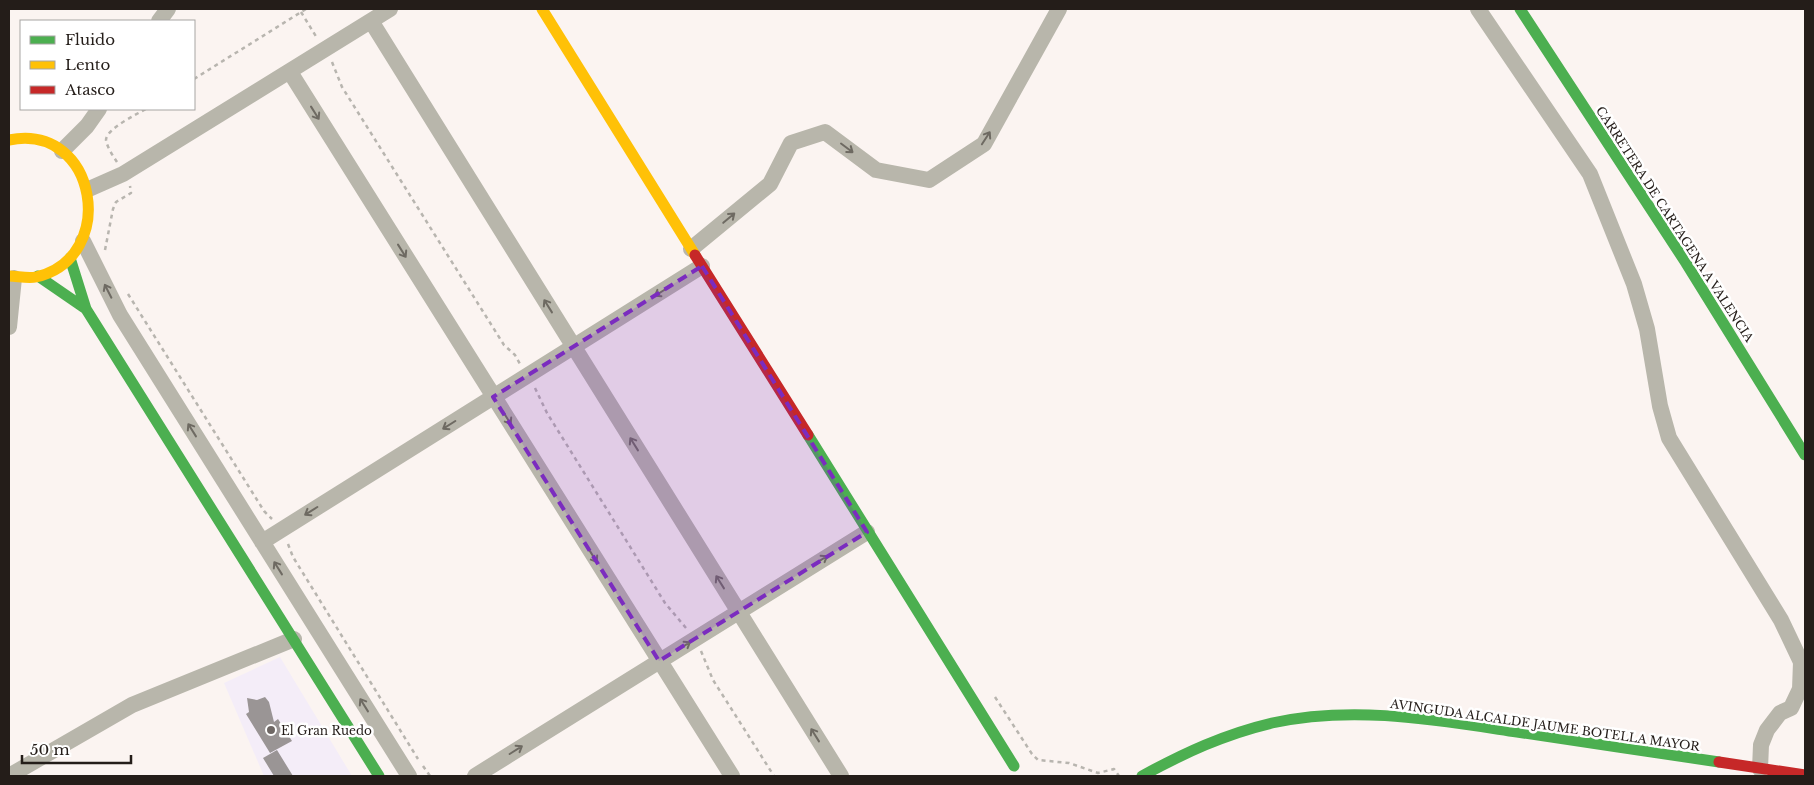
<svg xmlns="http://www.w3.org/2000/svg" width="1814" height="785" font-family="'Libre Baskerville',serif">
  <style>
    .commercial { fill: #f4edf8 }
    .building { fill: #9a9595 }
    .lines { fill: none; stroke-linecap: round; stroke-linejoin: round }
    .path { stroke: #b8b5af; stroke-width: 2.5; stroke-dasharray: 4 4; stroke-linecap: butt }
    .street { stroke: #b8b6ab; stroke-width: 16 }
    .fast { stroke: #4caf50; stroke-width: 11 }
    .slow { stroke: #ffc107; stroke-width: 11 }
    .jam { stroke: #c62828; stroke-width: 11 }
    .oneway { stroke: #6e6a62 }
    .marked { fill: #7b2cbf; fill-opacity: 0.2; stroke: #7b2cbf; stroke-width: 4; stroke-dasharray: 10 6; stroke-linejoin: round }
    .poi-dot { fill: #6f6865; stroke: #fff; stroke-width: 2 }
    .labels { text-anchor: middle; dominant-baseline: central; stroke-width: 5; stroke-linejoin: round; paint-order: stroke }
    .street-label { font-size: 12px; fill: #241d19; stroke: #fff }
    .poi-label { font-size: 12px; fill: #241d19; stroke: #fff; text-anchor: start }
  </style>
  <rect width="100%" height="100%" fill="#fbf4f1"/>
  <path class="commercial" d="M280 657 352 776H264L224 683Z"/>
  <path class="building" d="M265 697 269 702 274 722 278 719 292 741 270 753 246 714 249 712 247 698 257 700Z
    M277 750 293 776H274L263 758Z"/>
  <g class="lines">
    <path class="path" d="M301 12 317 38
      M332 62 342 87 504 345 515 355 520 364
      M194 79 306 9
      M117 162C113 156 107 147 106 140 106 129 137 114 146 109
      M105 250 113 209 116 202 131 193 130 186
      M128 294 264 511 272 519
      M535 388 547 413 665 603 686 628
      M288 544 293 557 418 759
      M701 651 713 680 774 776
      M995 697 1032 754 1038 760 1069 763 1098 773 1114 769 1119 776
      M423 766 430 776"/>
    <path class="street" d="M1478 9 1590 174 1634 284 1647 329 1660 406 1669 438 1781 620 1801 662 1800 689 1791 708 1780 713 1767 730 1761 745 1760 769
      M159 21 168 9
      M371 21 841 776
      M290 72 732 776
      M62 151 87 126 99 109
      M89 189 123 174 390 9
      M83 241 120 315 409 776
      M691 249 770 184 791 143 825 132 876 170 929 180 984 144 1059 9
      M9 327 14 278
      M262 542 702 266
      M9 776 132 705 294 639
      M475 776 867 532"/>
    <path class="fast" d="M1520 9 1686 263 1805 455
      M70 258 86 309 379 776
      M38 276 86 309
      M808 435 1014 766
      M1142 776C1184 753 1225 734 1272 723 1353 705 1436 720 1517 732 1584 742 1652 752 1719 762"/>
    <path class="slow" d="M542 9 695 255
      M9 140C98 122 119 258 36 277 28 279 17 276 9 276"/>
    <path class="jam" d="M695 255 808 435
      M1719 762 1805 775"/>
  </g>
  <defs><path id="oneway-shaft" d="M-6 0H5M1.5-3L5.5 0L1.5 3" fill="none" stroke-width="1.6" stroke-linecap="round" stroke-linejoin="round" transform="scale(1.25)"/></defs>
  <g class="oneway">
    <use href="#oneway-shaft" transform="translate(315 113) rotate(58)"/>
    <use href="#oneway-shaft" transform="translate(986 138) rotate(-57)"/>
    <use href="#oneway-shaft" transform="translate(847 148) rotate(37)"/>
    <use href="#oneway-shaft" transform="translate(729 218) rotate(-40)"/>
    <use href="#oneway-shaft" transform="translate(402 251) rotate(58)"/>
    <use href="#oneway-shaft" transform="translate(108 291) rotate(-117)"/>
    <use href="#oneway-shaft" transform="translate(661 292) rotate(148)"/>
    <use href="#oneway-shaft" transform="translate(548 306) rotate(-122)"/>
    <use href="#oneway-shaft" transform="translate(507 418) rotate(58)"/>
    <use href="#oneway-shaft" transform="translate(449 425) rotate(148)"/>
    <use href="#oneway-shaft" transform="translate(192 430) rotate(-122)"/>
    <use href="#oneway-shaft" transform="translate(634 444) rotate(-122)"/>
    <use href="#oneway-shaft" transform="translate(311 511) rotate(148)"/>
    <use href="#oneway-shaft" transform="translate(593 556) rotate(58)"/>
    <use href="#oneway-shaft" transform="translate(821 560) rotate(-32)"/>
    <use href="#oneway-shaft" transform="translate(278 568) rotate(-122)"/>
    <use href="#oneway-shaft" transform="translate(720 582) rotate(-122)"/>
    <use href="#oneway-shaft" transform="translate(684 646) rotate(-32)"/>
    <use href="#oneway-shaft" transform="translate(364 705) rotate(-122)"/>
    <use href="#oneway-shaft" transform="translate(815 735) rotate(-122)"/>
    <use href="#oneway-shaft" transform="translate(516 750) rotate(-32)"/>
  </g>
  <path class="marked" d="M702 266 867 532 659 661 493 397Z"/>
  <circle class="poi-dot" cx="271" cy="730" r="5"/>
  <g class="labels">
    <g class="street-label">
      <text transform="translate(1675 224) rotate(57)">CARRETERA DE CARTAGENA A VALENCIA</text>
      <text transform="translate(1545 725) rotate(8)">AVINGUDA ALCALDE JAUME BOTELLA MAYOR</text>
    </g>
    <g class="poi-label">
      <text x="281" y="730">El Gran Ruedo</text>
    </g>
  </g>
  <rect width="1814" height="785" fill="none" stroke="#241d19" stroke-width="20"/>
  <rect x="20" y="20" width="175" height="90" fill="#ffffff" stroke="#a7a5a3"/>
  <rect x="30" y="36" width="25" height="8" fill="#4caf50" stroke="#a7a5a3"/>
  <text x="65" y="45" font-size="15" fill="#241d19">Fluido</text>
  <rect x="30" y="61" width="25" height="8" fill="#ffc107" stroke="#a7a5a3"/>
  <text x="65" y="70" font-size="15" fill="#241d19">Lento</text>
  <rect x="30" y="86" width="25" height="8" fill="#c62828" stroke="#a7a5a3"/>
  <text x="65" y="95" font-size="15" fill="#241d19">Atasco</text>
  <path d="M22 755v8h109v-8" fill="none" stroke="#241d19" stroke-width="2.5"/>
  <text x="30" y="755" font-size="15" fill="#241d19" stroke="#ffffff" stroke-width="4" paint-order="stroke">50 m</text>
</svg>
